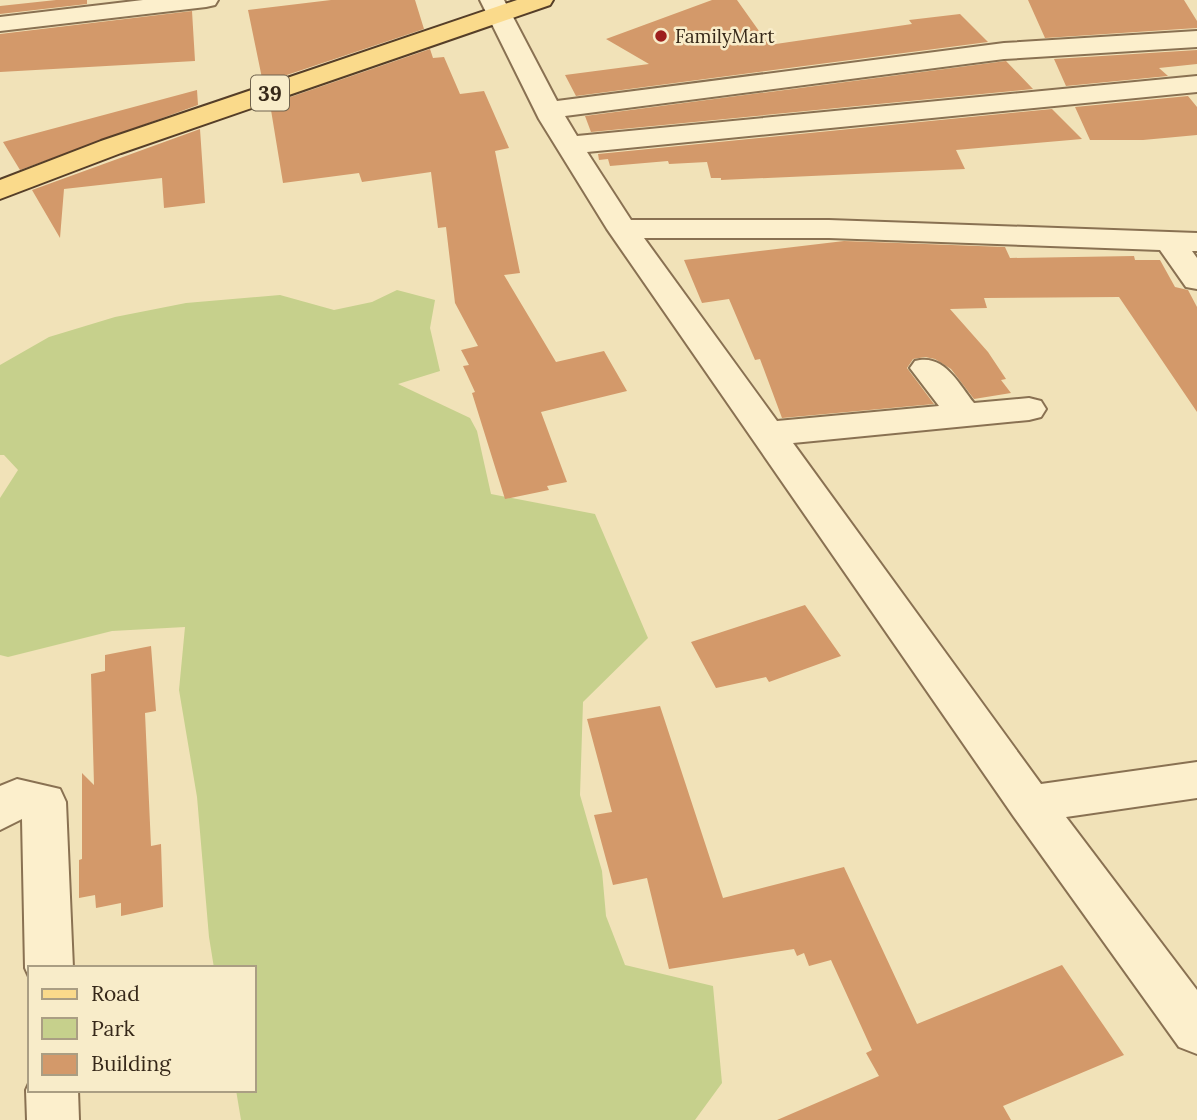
<svg xmlns="http://www.w3.org/2000/svg" width="1197" height="1120" font-family="Lora,serif">
  <style>
    .green { fill: #c6d08c }
    .building { fill: #d3996a }
    .lines { fill: none; stroke-linecap: round; stroke-linejoin: round }
    .minor-casing { stroke: #897152; stroke-width: 4 }
    .major-casing { stroke: #553e28; stroke-width: 4 }
    .minor { fill: #fcefcc; fill-rule: evenodd }
    .major { fill: #fada8b; fill-rule: evenodd }
    .poi-dot { fill: #9d1f1d; stroke: #f8ecc9; stroke-width: 2.5 }
    .labels { text-anchor: middle; dominant-baseline: central; stroke-width: 5; stroke-linejoin: round; paint-order: stroke }
    .far-poi-label { font-size: 19px; fill: #362819; stroke: #f8ecc9; text-anchor: start }
    .shield { fill: #f8ecc9; stroke: #70634e; stroke-width: 2 }
    .shield-label { font-size: 21px; font-weight: bold; fill: #362819 }
  </style>
  <rect width="100%" height="100%" fill="#f1e2b8"/>
  <path class="green" d="M397 290 435 300 430 328 440 371 398 384 470 418 477 431 491 494 595 514 648 638 583 702 580 795 602 871 606 916 625 965 713 986 722 1083 695 1120H241L236 1090H254V968H214L209 937 197 797 179 690 185 627 112 631 8 657 0 655V498L18 470 4 455H0V365L49 337 115 317 186 303 280 295 334 310 372 302Z"/>
  <path class="building" d="M56 0H87V4L0 14V6Z
    M331 0H415L424 29 263 83 248 10Z
    M712 0H737L769 45 912 24 909 20 960 14 988 42 576 96 565 75 649 64 606 39Z
    M1028 0H1184L1197 21V28L1045 38Z
    M192 11 195 61 0 72V34Z
    M430 49 433 58 444 57 460 94 484 91 509 148 495 151 520 273 504 275 556 362 604 351 627 391 541 412 567 482 547 486 549 490 505 499 472 393 475 392 463 366 469 365 461 350 478 346 455 303 446 227 438 228 431 172 362 182 359 173 283 183 270 104Z
    M1197 50V64L1159 68 1168 76 1066 86 1054 59Z
    M1006 61 1033 89 591 132 585 116Z
    M197 90 198 105 20 170 3 142Z
    M1188 96 1197 107V135L1143 140H1090L1075 107Z
    M1052 109 1082 139 956 150 965 169 721 180V178H711L707 162 669 164 668 161 610 166 608 159 599 160 598 154Z
    M200 129 205 203 164 208 162 178 64 189 60 238 32 190Z
    M844 241 1005 247 1010 258 1134 256 1135 260H1160L1175 287 1188 290 1197 307V412L1119 297 984 298 987 308 950 309 988 352 1006 379 1001 380 1011 393 974 399 951 369 935 359 925 357 913 359 907 368 934 404 782 418 760 359 755 360 729 299 702 303 684 260Z
    M805 605 841 656 769 682 766 677 716 688 691 642Z
    M151 646 156 711 145 713 151 846 161 844 163 907 121 916V903L96 908 95 895 79 898V860L82 859V773L94 785 91 674 105 671V655Z
    M660 706 723 898 844 867 917 1024 1062 965 1124 1055 1003 1106 1011 1120H777L879 1076 866 1053 872 1050 831 960 809 966 804 953 797 956 794 949 669 969 647 878 613 885 594 815 612 812 587 719Z"/>
  <g class="lines">
    <defs>
      <path id="minor" d="M143 0H218L215 5 206 7 0 31V17Z
        M480 0H504L557 101 1004 43 1197 31V47L1004 59 565 116 577 136 1197 76V92L587 152 631 220H829L1197 233V251H1192L1197 258V289L1186 287 1160 250 829 238H644L777 421 939 406 910 368 915 361C944 353 958 383 974 403L1029 398 1041 401 1046 409 1041 417 1029 420 793 443 1041 784 1197 762V798L1066 817 1197 990V1054L1179 1047 1014 817 607 229 539 119Z
        M17 779 60 789 66 802 73 968H30V979L25 968 22 819 0 830V786Z
        M30 1081V1090H78L79 1120H27L26 1090Z"/>
      <path id="major" d="M517 0H553L550 5 121 153 0 199V180L101 141Z"/>
    </defs>
    <use href="#minor" class="minor-casing"/>
    <use href="#major" class="major-casing"/>
    <use href="#minor" class="minor"/>
    <use href="#major" class="major"/>
  </g>
  <circle class="poi-dot" cx="661" cy="36" r="7"/>
  <g class="labels">
    <g class="far-poi-label">
      <text x="675" y="36">FamilyMart</text>
    </g>
    <rect class="shield" x="251" y="75.5" width="38" height="35" rx="5"/>
    <g class="shield-label">
      <text x="270" y="93">39</text>
    </g>
  </g>
  <rect x="28" y="966" width="228" height="126" fill="#f8ecc9" stroke="#aa9e83" stroke-width="2"/>
  <rect x="42" y="989" width="35" height="10" fill="#fada8b" stroke="#aa9e83" stroke-width="2"/>
  <text x="91" y="1001" font-size="21" fill="#362819">Road</text>
  <rect x="42" y="1018" width="35" height="21" fill="#c6d08c" stroke="#aa9e83" stroke-width="2"/>
  <text x="91" y="1036" font-size="21" fill="#362819">Park</text>
  <rect x="42" y="1054" width="35" height="21" fill="#d3996a" stroke="#aa9e83" stroke-width="2"/>
  <text x="91" y="1071" font-size="21" fill="#362819">Building</text>
</svg>
